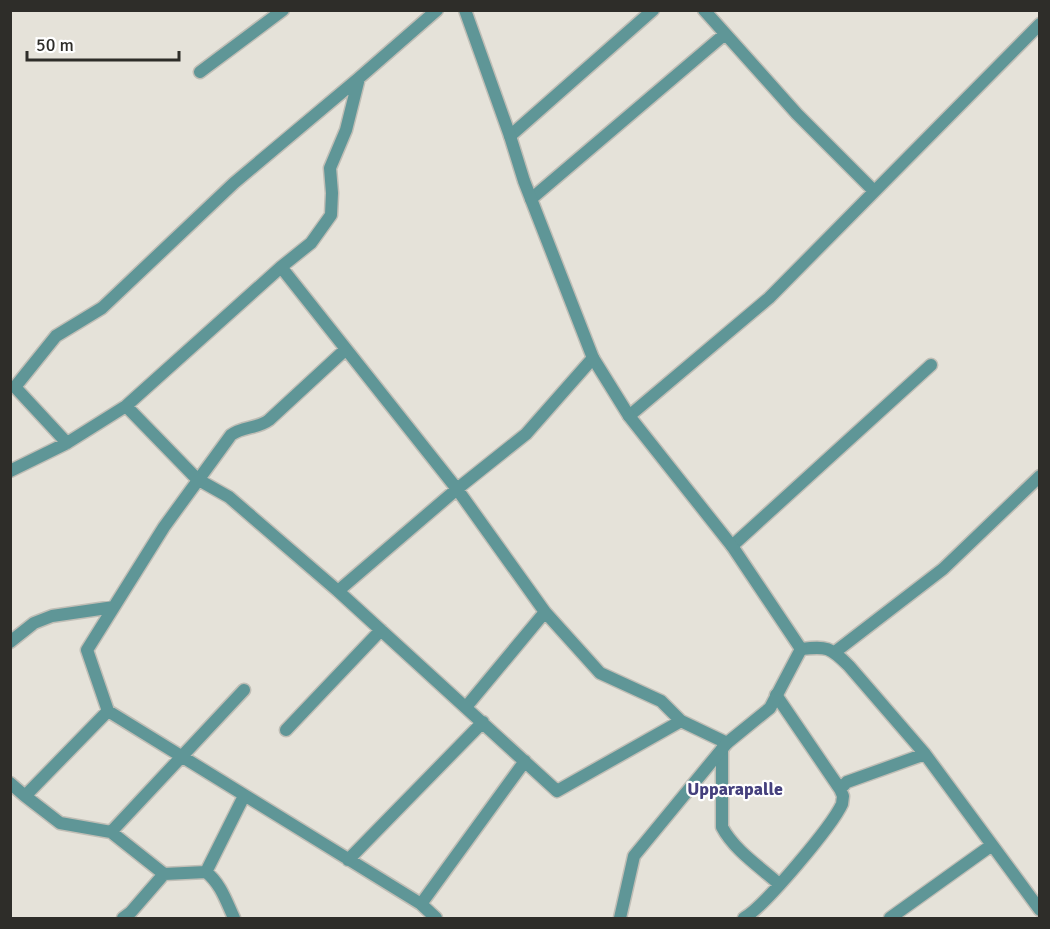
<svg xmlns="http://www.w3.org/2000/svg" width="1050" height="929" font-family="Signika,sans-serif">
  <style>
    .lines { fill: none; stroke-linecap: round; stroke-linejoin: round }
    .minor-casing { stroke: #c0beb6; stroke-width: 15 }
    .tertiary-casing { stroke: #c0beb6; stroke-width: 15 }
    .minor { stroke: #5f9697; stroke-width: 12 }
    .tertiary { stroke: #5f9697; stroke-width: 12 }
    .labels { text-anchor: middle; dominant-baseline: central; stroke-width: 4.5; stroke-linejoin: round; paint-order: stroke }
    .neighbourhood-label { font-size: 18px; font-weight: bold; fill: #45407d; stroke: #fff }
  </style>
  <rect width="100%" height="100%" fill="#e5e2d9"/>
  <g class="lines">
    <defs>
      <path id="minor" d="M704 10 797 114 874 191
        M200 72 283 10
        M510 136 653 10
        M531 199 725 34
        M281 267 457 489 545 612 600 673 661 701 681 721 727 743
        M346 349 269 420C257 429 243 426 231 435L164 527 87 650 108 711 421 904
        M126 406 197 479 229 497 338 591 457 489 526 434 593 358
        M629 416 769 298 1040 24
        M67 443 15 387 56 336 102 308 234 183 359 78
        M10 471 67 443 126 406 281 267 311 243 331 215 332 193 330 168 346 130 359 78 437 10
        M732 546 931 365
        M338 591 557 791 681 721
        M10 642 34 623 52 616 114 607
        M801 649C827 646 830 647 849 666L925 754 1040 910
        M835 652 943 569 1040 476
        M466 707 545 612
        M286 730 381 630
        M722 749V827C734 850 760 867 779 884
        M10 783 25 796 108 711
        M840 789 847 782 925 754
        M25 796 60 823 111 832 164 874 206 872 244 796
        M111 832 244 690
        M348 860 483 722
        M206 872C221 884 226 901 234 918
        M123 918 131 912 164 874
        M436 918 421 904 525 761
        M744 918C764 907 832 826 842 804L843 796 840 789 776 695
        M890 918 992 845"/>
      <path id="tertiary" d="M465 10 510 136 524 181 593 358 629 416 732 546 801 649 770 708 727 743 634 856 620 918"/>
    </defs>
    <use href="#minor" class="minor-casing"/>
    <use href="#tertiary" class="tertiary-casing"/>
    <use href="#minor" class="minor"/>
    <use href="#tertiary" class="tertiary"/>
  </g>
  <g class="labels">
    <g class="neighbourhood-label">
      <text x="735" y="789">Upparapalle</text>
    </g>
  </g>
  <rect width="1050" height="929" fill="none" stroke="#2e2d29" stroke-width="24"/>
  <path d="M27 51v9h152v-9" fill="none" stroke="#2e2d29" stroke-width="3"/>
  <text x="36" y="51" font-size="18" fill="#2e2d29" stroke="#ffffff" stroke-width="4.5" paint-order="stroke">50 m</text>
</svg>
